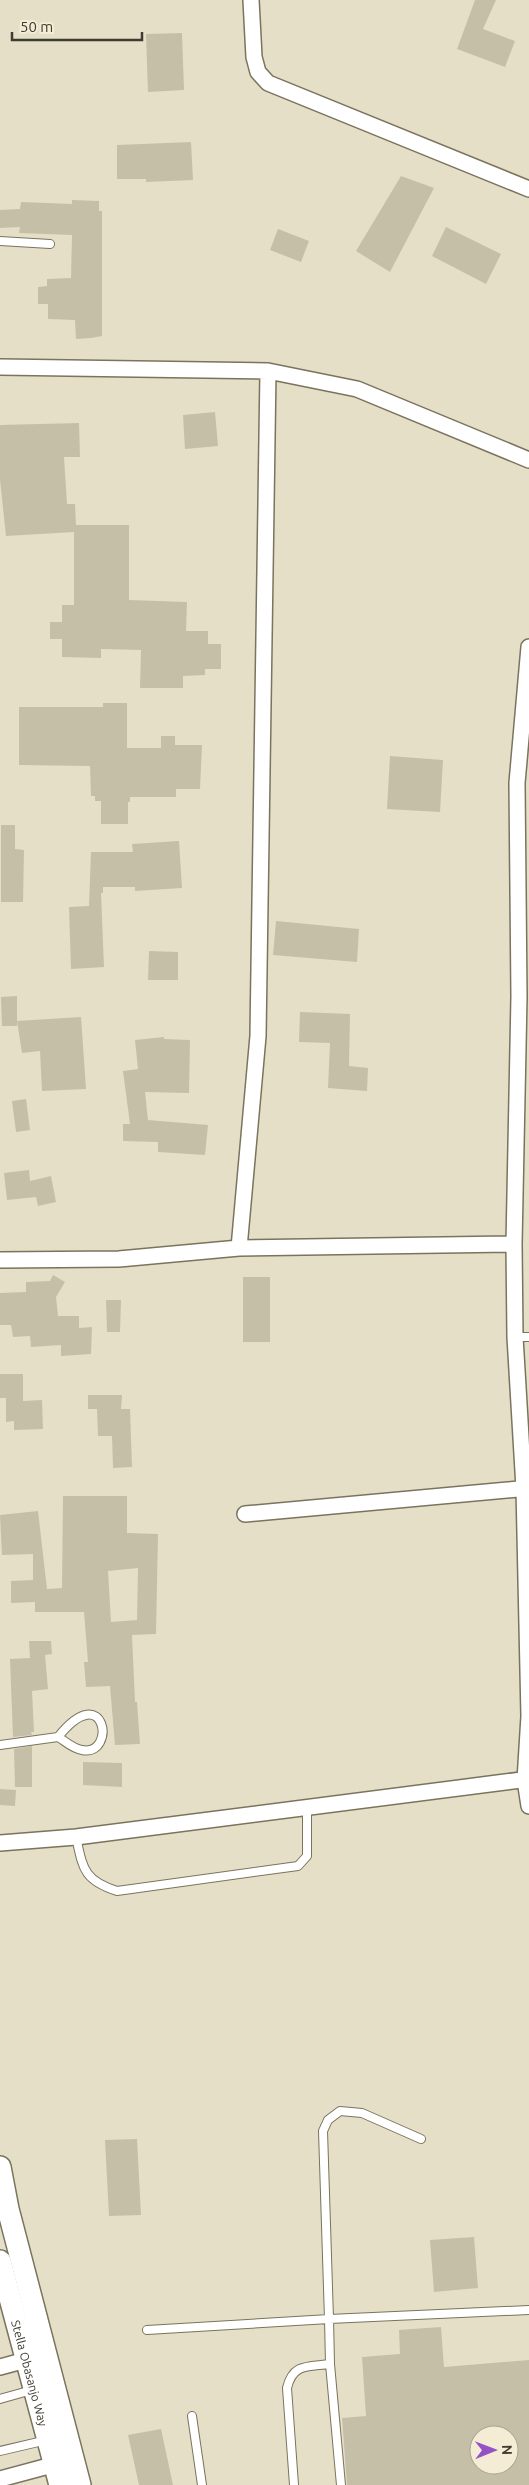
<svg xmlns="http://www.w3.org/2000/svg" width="529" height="2485" viewBox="0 0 529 2485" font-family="Ubuntu,sans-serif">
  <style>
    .building { fill: #c6bfa8; fill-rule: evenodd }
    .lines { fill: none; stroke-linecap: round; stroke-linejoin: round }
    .lane-casing { stroke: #7a735d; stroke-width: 10 }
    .street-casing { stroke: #7a735d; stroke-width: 18 }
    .secondary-casing { stroke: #7a735d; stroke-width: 24 }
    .lane { stroke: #fff; stroke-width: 8 }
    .street { stroke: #fff; stroke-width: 15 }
    .secondary { stroke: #fff; stroke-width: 21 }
    .labels { text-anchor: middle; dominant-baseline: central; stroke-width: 4; stroke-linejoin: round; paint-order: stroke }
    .street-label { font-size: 12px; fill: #3e3b31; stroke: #f4ecd4 }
  </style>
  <rect width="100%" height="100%" fill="#e6dfc7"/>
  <path class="building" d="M 475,0 L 496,0 L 483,29 L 515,41 L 505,67 L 457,49 Z
    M 182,33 L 184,90 L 148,92 L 146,34 Z
    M 191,142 L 193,180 L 146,182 L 146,179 L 117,179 L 117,145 Z
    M 401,176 L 434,188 L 390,272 L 356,251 Z
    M 72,200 L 99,201 L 99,211 L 102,211 L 102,336 L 91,338 L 76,339 L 75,320 L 48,319 L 48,304 L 38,304 L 38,287 L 47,286 L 47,279 L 71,278 L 72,235 L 19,233 L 20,227 L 0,228 L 0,210 L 20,209 L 21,202 L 72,204 Z
    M 446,227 L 501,254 L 486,284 L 432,256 Z
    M 278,229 L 309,241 L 301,262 L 270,250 Z
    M 215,412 L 218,446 L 185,449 L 183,415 Z
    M 79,423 L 80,457 L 64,457 L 67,504 L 75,504 L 76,525 L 129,525 L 129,600 L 187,602 L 186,631 L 208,631 L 208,644 L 221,644 L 221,669 L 205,669 L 205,675 L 183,676 L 183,688 L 140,688 L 141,650 L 101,649 L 101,658 L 62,657 L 62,639 L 50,639 L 50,622 L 62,622 L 62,605 L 74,605 L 74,532 L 6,536 L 0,480 L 0,425 Z
    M 103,703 L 127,703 L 127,748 L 161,748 L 161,736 L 175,736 L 175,745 L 202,745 L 200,789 L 176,789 L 176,797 L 130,797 L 130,802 L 128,802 L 128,824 L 101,824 L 101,801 L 95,801 L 95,796 L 91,796 L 90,766 L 19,765 L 19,707 L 103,707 Z
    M 390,756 L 443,760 L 440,812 L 387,809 Z
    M 1,825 L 15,825 L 15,849 L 24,850 L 23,902 L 1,902 Z
    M 179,841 L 182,888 L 135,891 L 135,887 L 103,887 L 103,893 L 101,893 L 104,967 L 71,969 L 69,907 L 89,906 L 91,852 L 133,852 L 132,844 Z
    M 276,921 L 359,929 L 357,962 L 273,955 Z
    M 149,951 L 178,952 L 178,980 L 148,980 Z
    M 17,996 L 17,1026 L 2,1026 L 1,997 Z
    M 300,1012 L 350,1014 L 349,1066 L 368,1068 L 367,1091 L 328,1088 L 330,1043 L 299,1042 Z
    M 81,1017 L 86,1089 L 42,1091 L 40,1051 L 22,1053 L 17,1021 Z
    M 164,1037 L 164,1039 L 190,1040 L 189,1093 L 145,1092 L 148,1120 L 208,1125 L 205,1155 L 158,1152 L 158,1142 L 123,1141 L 123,1124 L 130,1124 L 123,1071 L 138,1069 L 135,1040 Z
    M 26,1099 L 30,1130 L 16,1132 L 12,1101 Z
    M 29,1170 L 30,1181 L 51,1176 L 56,1202 L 38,1206 L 36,1197 L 7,1200 L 4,1173 Z
    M 53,1275 L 65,1282 L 56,1297 L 58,1316 L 79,1316 L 79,1328 L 92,1327 L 91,1354 L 61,1356 L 61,1345 L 31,1347 L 30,1336 L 13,1337 L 11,1325 L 0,1325 L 0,1293 L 26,1292 L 26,1282 L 50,1281 Z
    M 243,1277 L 270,1277 L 270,1342 L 243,1342 Z
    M 106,1300 L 121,1300 L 120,1332 L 107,1332 Z
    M 0,1374 L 23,1374 L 23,1401 L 42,1400 L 43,1429 L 14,1430 L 14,1421 L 6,1422 L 6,1398 L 0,1398 Z
    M 88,1395 L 122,1395 L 121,1409 L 130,1409 L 132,1467 L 113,1468 L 112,1436 L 98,1436 L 97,1409 L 88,1409 Z
    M 63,1496 L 127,1496 L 127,1533 L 158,1534 L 156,1634 L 132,1635 L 135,1702 L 137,1702 L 140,1744 L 115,1745 L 110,1686 L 86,1687 L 84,1662 L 88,1662 L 84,1612 L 35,1612 L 35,1602 L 11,1603 L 11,1581 L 33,1580 L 33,1554 L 2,1555 L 0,1515 L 38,1511 L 47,1589 L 62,1588 ZM 138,1568 L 137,1620 L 111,1622 L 108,1571 Z
    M 29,1641 L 51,1641 L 52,1654 L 45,1655 L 48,1689 L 32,1691 L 34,1732 L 31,1732 L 32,1735 L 13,1737 L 10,1659 L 30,1658 Z
    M 32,1746 L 32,1787 L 15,1787 L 14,1749 Z
    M 83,1762 L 122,1763 L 122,1787 L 83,1785 Z
    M 0,1789 L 16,1790 L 15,1806 L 0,1805 Z
    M 137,2139 L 141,2215 L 109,2216 L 105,2140 Z
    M 474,2237 L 478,2288 L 434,2292 L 430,2240 Z
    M 441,2327 L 444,2367 L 529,2360 L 529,2485 L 347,2485 L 342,2418 L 366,2416 L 362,2357 L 400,2354 L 399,2330 ZM 479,2435 L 509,2435 L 509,2465 L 479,2465 Z
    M 161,2429 L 173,2485 L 139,2485 L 128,2435 Z"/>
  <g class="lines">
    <defs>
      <path id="lane" d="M 0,241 L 50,244
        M 515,1337 L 529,1337
        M 0,1745 L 58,1737 C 65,1741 73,1749 82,1750 C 117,1757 106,1677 58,1737
        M 76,1837 C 83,1868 83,1880 117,1891 L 298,1866 L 307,1856 L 307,1807
        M 147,2330 L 329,2319 L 323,2131 L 328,2120 L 340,2111 L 362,2113 L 421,2139
        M 0,2399 L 32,2390
        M 192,2416 L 202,2485
        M 0,2451 L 47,2440
        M 294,2485 L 287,2388 C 293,2363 308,2367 330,2364
        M 341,2485 L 330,2364 L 329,2319 L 529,2310"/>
      <path id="street" d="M 251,0 L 254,57 L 258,72 L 268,83 L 529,189
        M 0,367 L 268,371 L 357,389 L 529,460
        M 529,647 L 517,783 L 519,997 L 514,1244 L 515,1337 L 524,1488 L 529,1716 L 525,1780 L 529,1806
        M 239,1248 L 258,1036 L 268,371
        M 0,1260 L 119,1259 L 239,1248 L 514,1244
        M 245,1514 L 529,1488
        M 0,1843 L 76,1837 L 529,1779
        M 0,2367 L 26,2360
        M 0,2479 L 56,2464"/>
      <g id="secondary">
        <path d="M 0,2167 L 8,2209 L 80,2485"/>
        <path id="s1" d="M 0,2261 L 60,2485"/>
      </g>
    </defs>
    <use href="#lane" class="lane-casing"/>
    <use href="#street" class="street-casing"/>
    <use href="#secondary" class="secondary-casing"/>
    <use href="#lane" class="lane"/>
    <use href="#street" class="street"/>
    <use href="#secondary" class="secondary"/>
  </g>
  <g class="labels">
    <g class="street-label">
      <text stroke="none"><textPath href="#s1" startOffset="116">Stella Obasanjo Way</textPath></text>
    </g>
  </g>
  <g transform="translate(494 2450) rotate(89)"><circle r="24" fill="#f4ecd4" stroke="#aba593"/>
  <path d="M0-4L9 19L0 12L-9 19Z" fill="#9352c7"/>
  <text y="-8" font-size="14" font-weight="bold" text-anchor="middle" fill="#3e3b31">N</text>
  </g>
  <path d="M12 32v8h130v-8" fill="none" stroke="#3e3b31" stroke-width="2.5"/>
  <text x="20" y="32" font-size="15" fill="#3e3b31" stroke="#f4ecd4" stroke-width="4" paint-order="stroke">50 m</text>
</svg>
